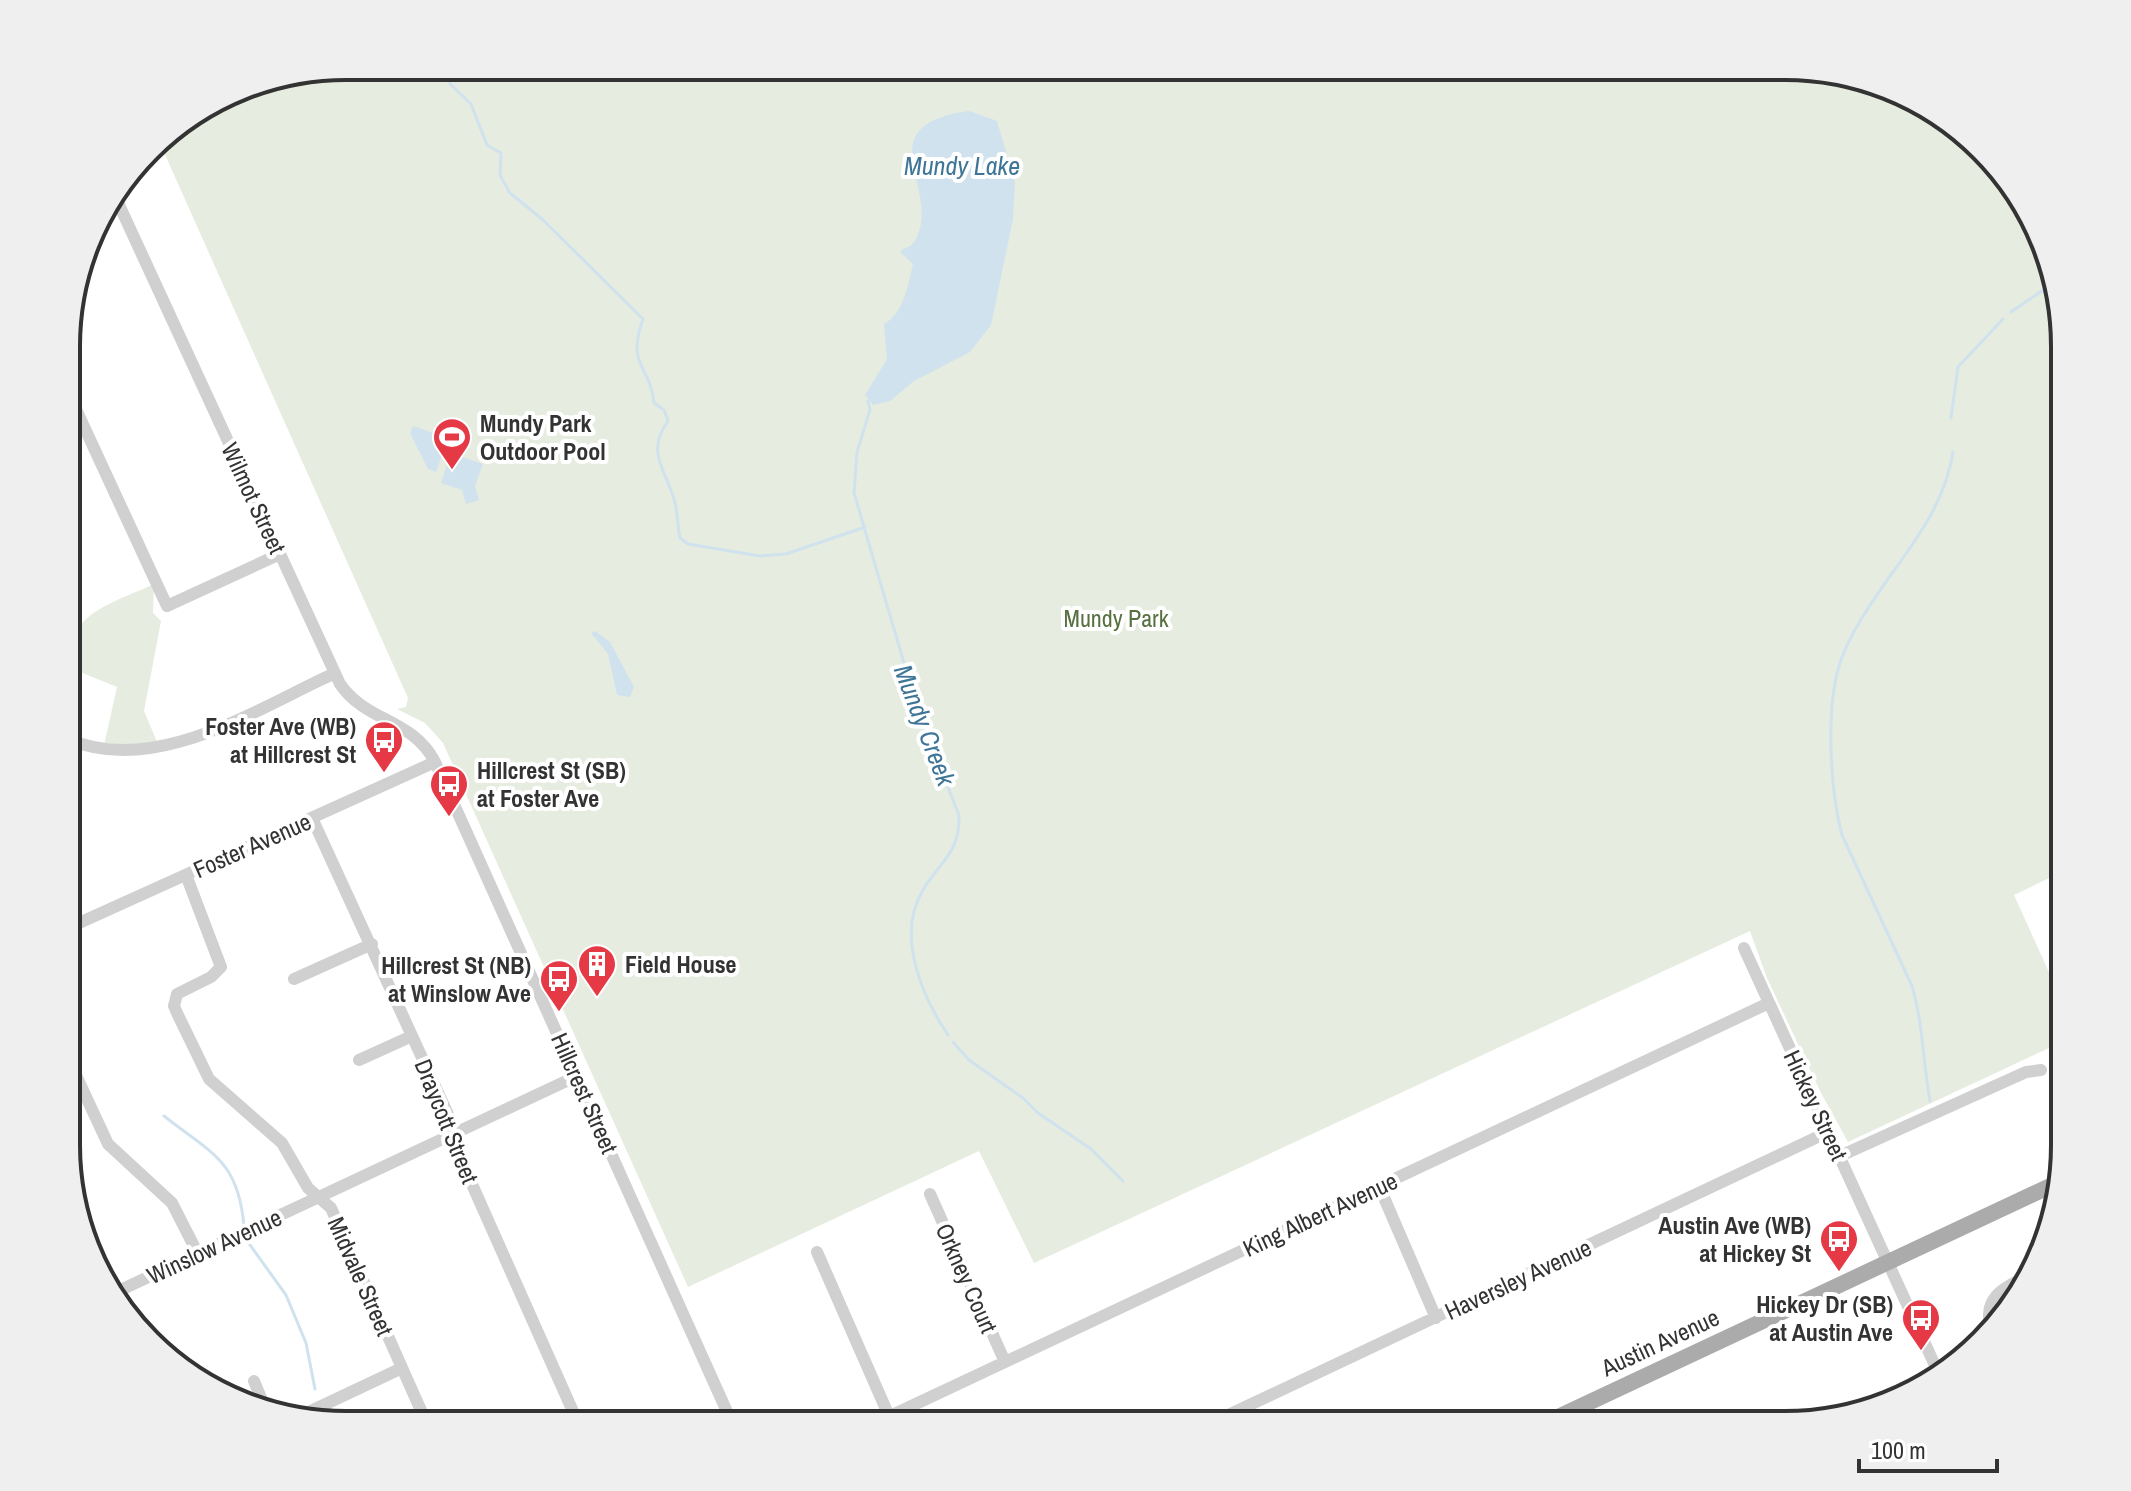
<svg xmlns="http://www.w3.org/2000/svg" width="2131" height="1491" viewBox="0 0 2131 1491" font-family="'Archivo Narrow',sans-serif">
  <style>
    .green { fill: #e6ecdf }
    .water { fill: #cfe2ee }
    .lines { fill: none; stroke-linecap: round; stroke-linejoin: round }
    .stream { stroke: #cfe2ee; stroke-width: 3 }
    .minor { stroke: #d0d0d0; stroke-width: 12 }
    .major { stroke: #ababab; stroke-width: 16 }
    .labels { text-anchor: middle; dominant-baseline: central; stroke-width: 8; stroke-linejoin: round; paint-order: stroke }
    .poi-label { font-size: 24px; font-weight: bold; fill: #333; stroke: #fff; text-anchor: end }
    .street-label { font-size: 24px; fill: #333; stroke: #fff }
    .park-label { font-size: 24px; fill: #56703f; stroke: #fff }
    .water-label { font-size: 26px; font-style: italic; fill: #3f7597; stroke: #fff }
    .rim { fill: none; stroke: #333; stroke-width: 4 }
  </style>
  <rect width="100%" height="100%" fill="#fff"/>
  <path class="green" d="M 346,66 L 1803,67 L 1875,81 L 1955,124 L 2036,222 L 2064,328 L 2064,871 L 2014,895 L 2057,990 L 2064,994 L 2064,1041 L 1848,1142 L 1821,1093 L 1767,978 L 1750,931 L 1034,1263 L 979,1151 L 688,1287 L 443,743 L 425,723 L 397,709 L 406,707 L 408,698 L 158,139 L 239,87 Z
    M 154,584 L 153,613 L 161,621 L 144,711 L 160,749 L 103,750 L 117,687 L 80,672 L 68,662 C 68,612 116,602 154,584 Z"/>
  <path class="water" d="M 969,111 L 997,121 L 1015,182 L 1013,219 L 991,325 L 970,352 L 914,381 L 890,401 L 873,405 L 865,395 L 887,359 L 884,324 C 904,313 908,285 913,264 L 900,252 C 904,247 910,248 914,242 C 946,192 861,126 969,111 Z
    M 413,426 L 448,438 L 436,472 L 428,469 L 410,433 Z
    M 451,453 L 483,464 L 475,486 L 479,500 L 466,504 L 462,490 L 441,483 Z
    M 595,631 L 610,642 L 634,687 L 630,697 L 617,695 L 608,654 L 591,633 Z"/>
  <g class="lines">
    <path class="stream" d="M 450,66 L 450,84 L 471,104 L 487,145 L 501,153 L 500,175 L 510,193 L 542,219 L 643,319 C 626,367 650,364 654,403 L 664,410 L 668,421 C 646,452 664,467 674,499 C 678,511 677,525 680,538 L 688,544 L 760,556 L 786,554 L 865,527
      M 2011,312 L 2052,284
      M 868,401 L 870,410 L 857,452 L 854,493 L 904,663 L 907,685 L 959,815 C 960,853 941,860 923,890 C 896,934 921,995 948,1035
      M 1951,418 L 1958,367 L 2003,319
      M 953,1042 L 969,1060 L 1023,1098 L 1038,1113 L 1091,1149 L 1123,1181
      M 1930,1101 C 1923,1063 1923,1023 1912,986 L 1842,835 C 1830,790 1825,705 1841,660 C 1852,630 1872,602 1890,576 C 1918,538 1946,499 1953,452
      M 164,1116 C 212,1154 238,1160 244,1226
      M 245,1238 L 286,1295 L 306,1343 L 315,1389"/>
    <path class="minor" d="M 115,196 L 340,684 C 367,723 412,718 435,762 L 733,1425
      M 68,392 L 167,606 L 280,554
      M 68,739 C 155,777 256,709 335,673
      M 312,818 L 452,1123 L 455,1146 L 579,1425
      M 186,875 L 221,967 L 211,977 L 177,994 L 174,1006 L 177,1013 L 209,1079 L 282,1143 L 308,1188 L 331,1208 L 427,1424
      M 68,928 L 435,762
      M 1744,948 L 1938,1372
      M 294,979 L 372,944
      M 68,1058 L 108,1144 L 172,1203 L 198,1254
      M 359,1060 L 412,1036
      M 1840,1156 L 2026,1072 L 2041,1070
      M 1379,1186 L 1436,1318
      M 930,1194 L 1005,1362
      M 817,1252 L 889,1416
      M 112,1294 L 577,1076
      M 1991,1328 C 1982,1298 2004,1287 2028,1276
      M 254,1381 L 267,1412
      M 1883,1402 L 1927,1381
      M 296,1418 L 402,1368
      M 871,1425 L 1769,1003
      M 1207,1425 L 1828,1132"/>
    <path class="major" d="M 1541,1425 L 2061,1181"/>
  </g>
  <defs>
    <symbol id="stadium-pin" viewBox="-11 -11 22 30"><path d="M0 17L-7.5 6A9.5 9.5 0 1 1 7.5 6Z" fill="#e63946" stroke="#fff"/><path d="M0-5a6.5 5 0 1 0 0 10a6.5 5 0 1 0 0-10ZM-3.5-1.8h7v3.6h-7Z" fill="#fff"/></symbol>
    <symbol id="bus-pin" viewBox="-11 -11 22 30"><path d="M0 17L-7.5 6A9.5 9.5 0 1 1 7.5 6Z" fill="#e63946" stroke="#fff"/><path d="M-5-6H5V4H4V6H2V4H-2V6H-4V4H-5ZM-3.5-4V0h7V-4ZM-3.5 1.2v1.5H-2V1.2ZM2 1.2v1.5H3.5V1.2Z" fill="#fff"/></symbol>
    <symbol id="building-pin" viewBox="-11 -11 22 30"><path d="M0 17L-7.5 6A9.5 9.5 0 1 1 7.5 6Z" fill="#e63946" stroke="#fff"/><path d="M-4-6H4V6H1V3H-1V6H-4ZM-2.5-4.3h1.7v1.8h-1.7ZM.8-4.3h1.7v1.8H.8ZM-2.5-1h1.7V.8h-1.7ZM.8-1h1.7V.8H.8Z" fill="#fff"/></symbol>
  </defs>
  <g fill-rule="evenodd">
    <use href="#stadium-pin" x="430" y="415" width="44" height="60"/>
    <use href="#bus-pin" x="362" y="718" width="44" height="60"/>
    <use href="#bus-pin" x="427" y="762" width="44" height="60"/>
    <use href="#building-pin" x="575" y="942" width="44" height="60"/>
    <use href="#bus-pin" x="537" y="957" width="44" height="60"/>
    <use href="#bus-pin" x="1817" y="1217" width="44" height="60"/>
    <use href="#bus-pin" x="1899" y="1296" width="44" height="60"/>
  </g>
  <g class="labels">
    <g class="poi-label">
      <text x="480" y="423" text-anchor="start">Mundy Park<tspan x="480" dy="28">Outdoor Pool</tspan></text>
      <text x="356" y="726">Foster Ave (WB)<tspan x="356" dy="28">at Hillcrest St</tspan></text>
      <text x="477" y="770" text-anchor="start">Hillcrest St (SB)<tspan x="477" dy="28">at Foster Ave</tspan></text>
      <text x="625" y="964" text-anchor="start">Field House</text>
      <text x="531" y="965">Hillcrest St (NB)<tspan x="531" dy="28">at Winslow Ave</tspan></text>
      <text x="1811" y="1225">Austin Ave (WB)<tspan x="1811" dy="28">at Hickey St</tspan></text>
      <text x="1893" y="1304">Hickey Dr (SB)<tspan x="1893" dy="28">at Austin Ave</tspan></text>
    </g>
    <g class="street-label">
      <text transform="translate(254 498) rotate(65)">Wilmot Street</text>
      <text transform="translate(252 845) rotate(-24)">Foster Avenue</text>
      <text transform="translate(585 1093) rotate(66)">Hillcrest Street</text>
      <text transform="translate(1816 1105) rotate(65)">Hickey Street</text>
      <text transform="translate(447 1121) rotate(68)">Draycott Street</text>
      <text transform="translate(1320 1214) rotate(-25)">King Albert Avenue</text>
      <text transform="translate(214 1246) rotate(-25)">Winslow Avenue</text>
      <text transform="translate(361 1276) rotate(66)">Midvale Street</text>
      <text transform="translate(967 1278) rotate(66)">Orkney Court</text>
      <text transform="translate(1518 1279) rotate(-25)">Haversley Avenue</text>
      <text transform="translate(1660 1342) rotate(-25)">Austin Avenue</text>
    </g>
    <g class="park-label">
      <text x="1116" y="618">Mundy Park</text>
    </g>
    <g class="water-label">
      <text x="962" y="165">Mundy Lake</text>
      <text transform="translate(925 725) rotate(69)">Mundy Creek</text>
    </g>
  </g>
  <path d="M0 0H2131V1491H0ZM346 80H1785A266 266 0 0 1 2051 346V1145A266 266 0 0 1 1785 1411H346A266 266 0 0 1 80 1145V346A266 266 0 0 1 346 80Z" fill="#efefef" fill-rule="evenodd"/>
  <path class="rim" d="M346 80H1785A266 266 0 0 1 2051 346V1145A266 266 0 0 1 1785 1411H346A266 266 0 0 1 80 1145V346A266 266 0 0 1 346 80Z"/>
  <path d="M1859 1459v12h138v-12" fill="none" stroke="#333333" stroke-width="4"/>
  <text x="1871" y="1459" font-size="24" fill="#333333" stroke="#ffffff" stroke-width="6" paint-order="stroke">100 m</text>
</svg>
